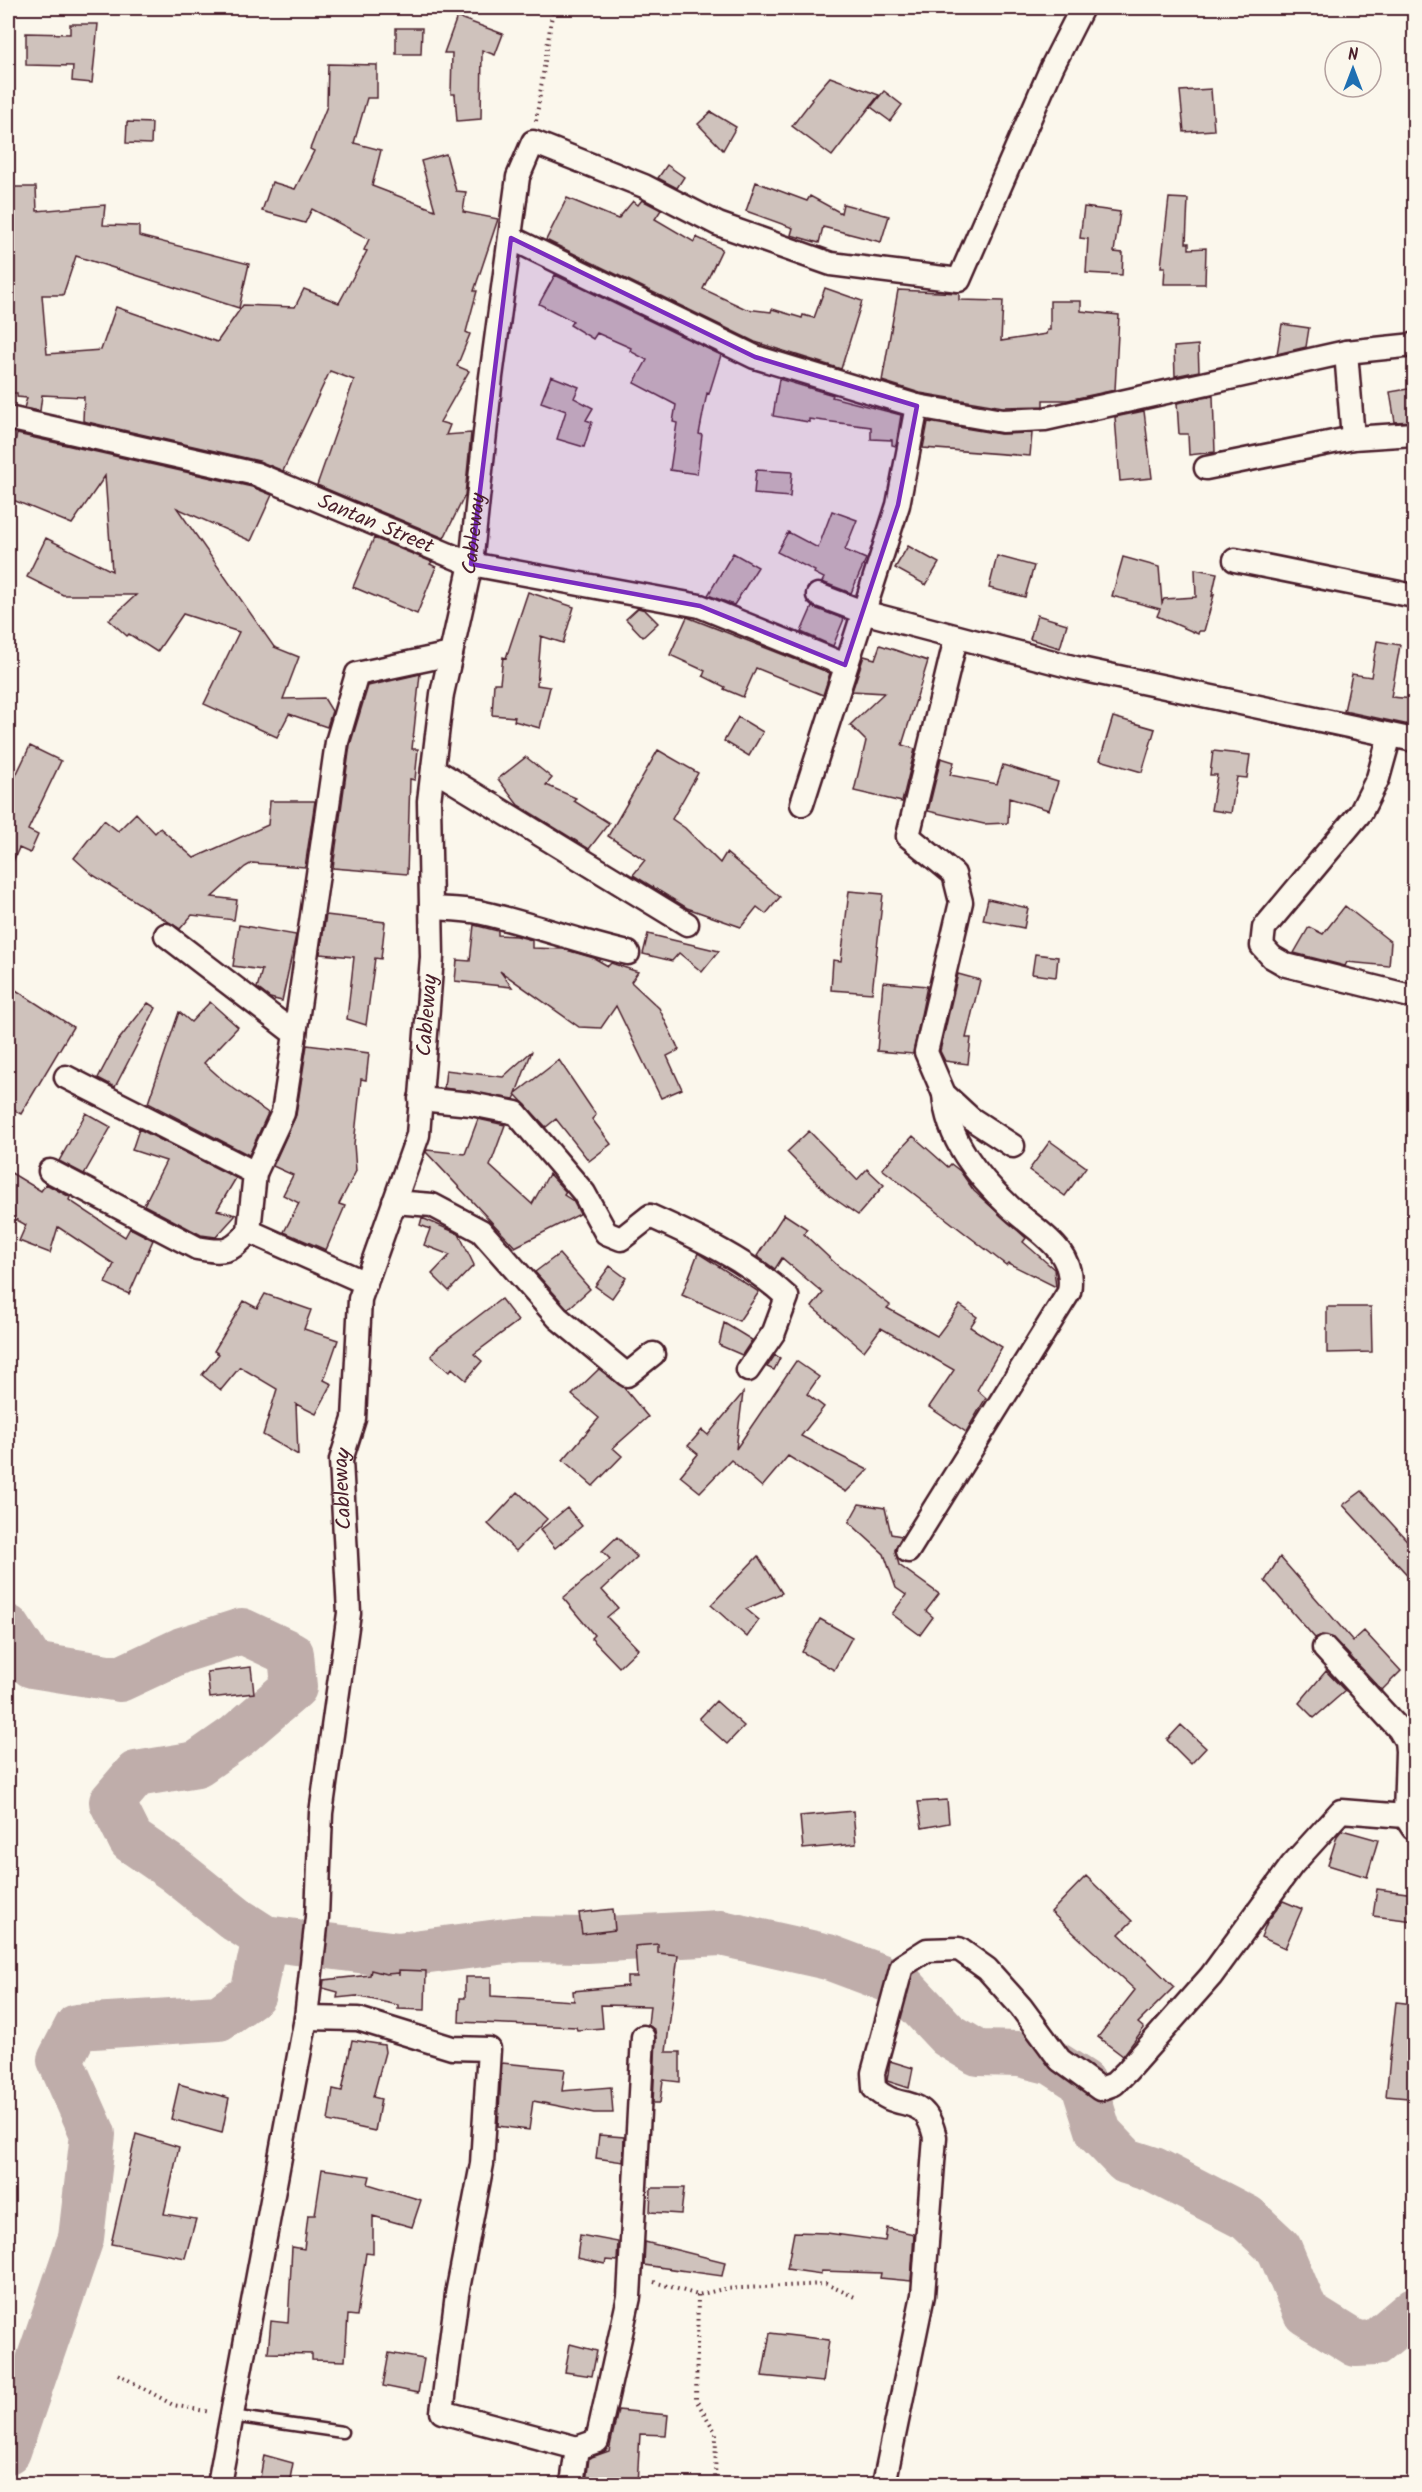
<svg xmlns="http://www.w3.org/2000/svg" width="1422" height="2492" viewBox="0 0 1422 2492" font-family="Kalam,sans-serif">
  <style>
    .lines { fill: none; stroke-linecap: round; stroke-linejoin: round }
    .river { stroke: #bfadaa; stroke-width: 46 }
    .building { fill: #cfc2bc; stroke: #4a1f2b; stroke-width: 1.5 }
    .lane-casing { stroke: #4a1f2b; stroke-width: 15 }
    .street-casing { stroke: #4a1f2b; stroke-width: 27 }
    .path { stroke: #4a1f2b; stroke-width: 4; stroke-dasharray: 1.5 4.5; stroke-linecap: butt }
    .lane { stroke: #fbf7ec; stroke-width: 10 }
    .street { stroke: #fbf7ec; stroke-width: 22 }
    .marked { fill: #7b2cbf; fill-opacity: 0.2; stroke: #7b2cbf; stroke-width: 4.5; stroke-linejoin: round }
    .labels { text-anchor: middle; dominant-baseline: central; stroke-width: 5; stroke-linejoin: round; paint-order: stroke }
    .street-label { font-size: 21px; fill: #4a1f2b; stroke: #fbf7ec }
  </style>
  <rect width="100%" height="100%" fill="#fbf7ec"/>
  <filter id="ink" filterUnits="userSpaceOnUse"><feTurbulence type="fractalNoise" baseFrequency=".0167" numOctaves="2"/><feDisplacementMap in="SourceGraphic" scale="12" xChannelSelector="R" yChannelSelector="G"/><feConvolveMatrix kernelMatrix="1 2 1 2 8 2 1 2 1" color-interpolation-filters="sRGB"/></filter>
  <g filter="url(#ink)">
    <g class="lines">
      <path class="river" d="M 8,1628 L 32,1665 L 120,1679 L 182,1650 L 242,1631 L 291,1654 L 294,1687 L 237,1736 L 197,1764 L 136,1774 L 112,1802 L 131,1840 L 176,1871 L 237,1920 L 265,1938 L 398,1955 L 522,1939 L 586,1940 L 721,1933 L 828,1957 L 900,1984 L 948,2035 L 978,2053 L 1020,2054 L 1052,2062 L 1083,2082 L 1099,2133 L 1126,2161 L 1154,2170 L 1247,2218 L 1279,2248 L 1306,2313 L 1356,2344 L 1375,2343 L 1414,2310
        M 8,2451 L 81,2238 L 93,2134 L 60,2060 L 77,2027 L 219,2018 L 253,1994 L 265,1938"/>
    </g>
    <path class="building" d="M 457,17 L 503,34 L 495,55 L 482,50 L 481,119 L 457,121 L 455,94 L 451,94 L 452,53 L 444,53 Z
      M 70,24 L 98,24 L 92,83 L 72,81 L 73,66 L 26,65 L 26,33 L 70,34 Z
      M 396,28 L 422,28 L 421,54 L 396,54 Z
      M 328,64 L 377,65 L 377,98 L 367,98 L 354,143 L 381,150 L 372,186 L 435,210 L 421,161 L 446,154 L 456,191 L 466,192 L 463,212 L 498,219 L 474,291 L 477,291 L 466,332 L 470,334 L 457,366 L 469,371 L 440,422 L 450,425 L 446,435 L 471,433 L 465,495 L 444,538 L 317,485 L 354,380 L 330,371 L 283,471 L 259,461 L 83,421 L 84,397 L 42,395 L 40,411 L 24,408 L 27,398 L 17,397 L 17,393 L 8,393 L 8,187 L 36,187 L 37,211 L 105,205 L 103,225 L 139,226 L 139,236 L 249,264 L 239,308 L 76,256 L 63,295 L 42,295 L 47,354 L 101,350 L 116,307 L 217,342 L 243,305 L 295,307 L 304,289 L 339,303 L 367,251 L 364,250 L 369,239 L 312,209 L 305,223 L 262,211 L 272,182 L 295,189 L 314,151 L 310,149 L 327,106 Z
      M 830,77 L 879,95 L 832,156 L 792,126 L 812,100 L 811,99 Z
      M 1211,89 L 1214,130 L 1184,132 L 1180,91 Z
      M 884,91 L 902,105 L 890,121 L 871,107 Z
      M 711,112 L 736,127 L 723,150 L 698,124 Z
      M 127,122 L 152,123 L 151,144 L 126,143 Z
      M 667,165 L 684,177 L 677,188 L 658,178 Z
      M 756,182 L 807,201 L 810,196 L 841,213 L 843,204 L 889,216 L 881,242 L 823,227 L 819,243 L 791,235 L 793,228 L 746,211 Z
      M 567,198 L 618,219 L 633,201 L 638,205 L 642,200 L 661,210 L 655,219 L 694,242 L 696,237 L 722,249 L 703,289 L 746,309 L 771,312 L 772,309 L 802,318 L 803,315 L 814,318 L 825,288 L 862,301 L 841,369 L 755,342 L 546,240 Z
      M 1169,198 L 1188,199 L 1186,243 L 1189,243 L 1189,249 L 1206,248 L 1205,284 L 1164,284 L 1165,267 L 1161,267 Z
      M 1084,207 L 1120,212 L 1114,252 L 1123,253 L 1122,275 L 1086,273 L 1088,239 L 1080,238 Z
      M 555,275 L 721,355 L 709,394 L 707,393 L 699,434 L 702,435 L 697,474 L 670,470 L 677,423 L 673,422 L 676,405 L 634,383 L 647,360 L 630,351 L 631,348 L 597,333 L 593,339 L 570,325 L 573,321 L 539,304 Z
      M 898,290 L 959,293 L 959,300 L 1003,301 L 1001,341 L 1046,334 L 1047,330 L 1050,330 L 1050,301 L 1081,301 L 1081,311 L 1119,315 L 1115,390 L 1068,400 L 1043,400 L 1043,406 L 1003,407 L 920,393 L 882,381 Z
      M 1282,324 L 1309,328 L 1306,347 L 1277,354 Z
      M 1198,345 L 1199,371 L 1175,376 L 1174,347 Z
      M 551,376 L 579,387 L 574,398 L 593,408 L 586,420 L 592,422 L 584,447 L 557,439 L 566,411 L 541,402 Z
      M 779,379 L 833,395 L 832,397 L 901,415 L 896,446 L 892,445 L 892,440 L 871,439 L 871,427 L 809,419 L 809,422 L 773,416 Z
      M 1414,388 L 1414,421 L 1395,422 L 1390,392 Z
      M 1213,396 L 1215,452 L 1189,455 L 1188,434 L 1179,434 L 1177,403 Z
      M 1144,411 L 1152,478 L 1120,481 L 1115,417 Z
      M 928,422 L 1000,434 L 1032,433 L 1030,456 L 923,448 Z
      M 17,434 L 252,487 L 272,495 L 251,541 L 177,508 L 274,647 L 299,657 L 283,699 L 324,698 L 332,711 L 327,727 L 289,714 L 277,737 L 204,704 L 239,632 L 183,614 L 157,652 L 129,634 L 127,636 L 109,620 L 136,595 L 63,595 L 27,577 L 46,538 L 112,571 L 105,476 L 72,524 L 8,498 L 8,469 Z
      M 756,470 L 792,472 L 790,497 L 754,494 Z
      M 832,511 L 857,520 L 845,550 L 866,559 L 851,593 L 822,582 L 824,578 L 814,573 L 815,571 L 777,552 L 788,532 L 818,548 Z
      M 374,538 L 432,562 L 430,564 L 436,567 L 417,614 L 353,587 Z
      M 908,546 L 939,563 L 926,585 L 895,568 Z
      M 733,553 L 758,567 L 734,605 L 708,595 Z
      M 997,556 L 1034,566 L 1025,597 L 989,588 Z
      M 1123,557 L 1159,567 L 1162,603 L 1164,599 L 1196,597 L 1195,569 L 1217,573 L 1212,596 L 1214,595 L 1204,631 L 1199,631 L 1198,634 L 1157,616 L 1160,609 L 1112,596 Z
      M 528,592 L 574,607 L 563,643 L 541,636 L 537,685 L 550,687 L 540,728 L 514,721 L 515,717 L 492,715 L 494,683 L 500,683 L 503,657 L 506,658 Z
      M 812,607 L 844,619 L 833,646 L 801,632 Z
      M 638,608 L 645,610 L 658,623 L 643,637 L 626,619 Z
      M 1037,615 L 1067,624 L 1060,648 L 1030,639 Z
      M 687,617 L 830,673 L 823,695 L 756,668 L 743,697 L 724,689 L 725,687 L 703,676 L 705,671 L 670,655 Z
      M 1377,641 L 1400,645 L 1391,697 L 1414,699 L 1414,726 L 1344,711 L 1352,674 L 1371,677 Z
      M 880,645 L 928,661 L 902,745 L 915,749 L 902,802 L 854,791 L 866,741 L 850,725 L 884,693 L 852,691 L 864,656 L 875,659 Z
      M 420,674 L 412,749 L 418,749 L 415,780 L 410,779 L 407,874 L 333,868 L 350,745 L 368,686 Z
      M 738,717 L 763,732 L 749,756 L 724,741 Z
      M 1113,717 L 1155,729 L 1142,772 L 1100,760 Z
      M 30,746 L 61,761 L 28,830 L 38,835 L 30,853 L 19,848 L 8,872 L 8,792 Z
      M 658,750 L 698,773 L 672,819 L 685,828 L 720,863 L 726,853 L 780,897 L 766,914 L 757,907 L 741,927 L 687,908 L 633,875 L 645,860 L 608,836 Z
      M 1213,751 L 1250,755 L 1247,778 L 1237,777 L 1231,813 L 1211,810 L 1217,775 L 1210,775 Z
      M 526,757 L 552,778 L 546,785 L 576,798 L 574,801 L 609,823 L 589,849 L 518,805 L 498,779 Z
      M 941,758 L 954,762 L 950,775 L 997,784 L 1003,765 L 1058,782 L 1049,810 L 1009,798 L 1008,823 L 984,824 L 928,811 Z
      M 270,801 L 315,801 L 305,867 L 252,863 L 245,867 L 212,897 L 237,900 L 234,920 L 192,915 L 180,929 L 93,875 L 74,858 L 104,820 L 118,831 L 136,813 L 155,833 L 160,828 L 194,858 L 268,825 Z
      M 849,891 L 883,894 L 872,993 L 831,990 L 833,960 L 841,961 Z
      M 988,899 L 1028,908 L 1024,928 L 983,920 Z
      M 1345,906 L 1391,942 L 1389,966 L 1347,962 L 1345,966 L 1294,953 L 1309,927 L 1323,934 Z
      M 326,915 L 385,922 L 381,959 L 375,958 L 366,1025 L 347,1019 L 354,957 L 320,954 Z
      M 239,925 L 296,935 L 282,1001 L 270,998 L 257,988 L 262,970 L 233,966 Z
      M 474,925 L 498,931 L 498,935 L 517,936 L 532,940 L 532,948 L 563,949 L 594,958 L 608,966 L 611,963 L 638,972 L 631,982 L 659,1008 L 679,1050 L 667,1056 L 682,1089 L 661,1098 L 616,1006 L 601,1028 L 579,1027 L 500,971 L 512,987 L 455,981 L 457,960 L 470,961 Z
      M 648,934 L 660,937 L 719,951 L 702,972 L 679,953 L 672,961 L 643,954 Z
      M 1035,954 L 1058,957 L 1056,977 L 1032,974 Z
      M 958,974 L 980,980 L 966,1038 L 971,1038 L 968,1064 L 945,1061 L 940,1051 Z
      M 883,982 L 927,986 L 913,1054 L 877,1051 Z
      M 8,985 L 73,1027 L 21,1114 L 8,1107 Z
      M 210,1002 L 238,1027 L 204,1063 L 226,1083 L 268,1113 L 249,1155 L 148,1103 L 179,1012 L 191,1022 Z
      M 148,1003 L 156,1008 L 115,1087 L 98,1078 L 117,1042 Z
      M 307,1045 L 369,1053 L 366,1080 L 361,1079 L 354,1144 L 356,1171 L 339,1204 L 345,1206 L 326,1250 L 284,1232 L 299,1203 L 283,1195 L 293,1175 L 273,1166 L 296,1115 Z
      M 532,1051 L 516,1093 L 559,1060 L 596,1115 L 592,1119 L 611,1144 L 589,1161 L 556,1119 L 546,1127 L 516,1095 L 514,1099 L 444,1088 L 446,1070 L 503,1077 Z
      M 86,1113 L 111,1127 L 84,1174 L 59,1161 Z
      M 478,1119 L 505,1125 L 490,1166 L 532,1204 L 549,1174 L 566,1192 L 564,1195 L 573,1201 L 580,1214 L 515,1247 L 426,1152 L 427,1150 L 465,1154 Z
      M 139,1129 L 236,1178 L 217,1210 L 236,1215 L 216,1237 L 201,1235 L 144,1205 L 166,1161 L 132,1150 Z
      M 809,1131 L 857,1180 L 867,1169 L 884,1185 L 858,1215 L 829,1195 L 787,1152 Z
      M 913,1136 L 948,1167 L 951,1164 L 960,1171 L 974,1191 L 1026,1238 L 1023,1242 L 1054,1269 L 1056,1287 L 1008,1263 L 1006,1265 L 882,1169 Z
      M 1050,1141 L 1086,1167 L 1065,1196 L 1029,1170 Z
      M 8,1171 L 41,1191 L 46,1184 L 70,1197 L 69,1200 L 125,1237 L 130,1228 L 153,1240 L 129,1294 L 105,1283 L 114,1264 L 58,1227 L 50,1253 L 19,1241 L 26,1225 L 8,1215 Z
      M 784,1214 L 807,1229 L 804,1234 L 837,1265 L 890,1305 L 887,1308 L 937,1336 L 960,1305 L 977,1317 L 970,1327 L 1002,1347 L 977,1390 L 986,1398 L 966,1432 L 929,1407 L 954,1370 L 881,1328 L 864,1351 L 812,1307 L 823,1293 L 782,1258 L 775,1269 L 757,1256 Z
      M 422,1218 L 459,1234 L 474,1265 L 449,1291 L 432,1274 L 450,1255 L 424,1245 L 430,1229 L 420,1225 Z
      M 698,1253 L 759,1292 L 739,1321 L 682,1295 Z
      M 559,1254 L 590,1289 L 568,1309 L 535,1272 Z
      M 610,1266 L 626,1278 L 612,1298 L 595,1286 Z
      M 265,1294 L 311,1310 L 304,1329 L 338,1340 L 324,1380 L 332,1384 L 316,1414 L 296,1404 L 298,1455 L 263,1435 L 277,1389 L 240,1367 L 221,1390 L 202,1375 L 219,1354 L 214,1351 L 244,1301 L 257,1308 Z
      M 501,1299 L 518,1321 L 474,1354 L 482,1361 L 466,1380 L 452,1368 L 449,1372 L 431,1356 L 439,1346 Z
      M 1327,1307 L 1371,1307 L 1372,1352 L 1327,1353 Z
      M 724,1323 L 752,1340 L 742,1355 L 719,1345 Z
      M 775,1355 L 780,1358 L 774,1370 L 767,1367 Z
      M 796,1361 L 819,1377 L 807,1394 L 824,1407 L 801,1436 L 868,1470 L 846,1492 L 788,1456 L 762,1487 L 731,1460 L 700,1492 L 680,1476 L 698,1454 L 688,1446 L 702,1430 L 708,1435 L 743,1393 L 736,1449 Z
      M 599,1369 L 624,1388 L 648,1417 L 613,1448 L 622,1456 L 593,1486 L 563,1460 L 599,1418 L 572,1395 Z
      M 1362,1491 L 1414,1548 L 1414,1582 L 1343,1505 Z
      M 518,1492 L 547,1519 L 516,1551 L 488,1524 Z
      M 859,1504 L 885,1508 L 891,1534 L 902,1536 L 895,1550 L 899,1565 L 939,1594 L 926,1611 L 933,1617 L 920,1635 L 892,1614 L 906,1595 L 896,1588 L 884,1554 L 849,1522 Z
      M 567,1508 L 582,1526 L 555,1548 L 540,1530 Z
      M 617,1537 L 637,1557 L 602,1590 L 618,1608 L 607,1617 L 638,1649 L 619,1667 L 591,1638 L 594,1635 L 563,1598 L 610,1559 L 602,1551 Z
      M 758,1556 L 782,1593 L 746,1609 L 759,1620 L 747,1637 L 711,1605 Z
      M 1280,1557 L 1353,1641 L 1364,1631 L 1401,1671 L 1382,1690 L 1333,1638 L 1322,1635 L 1315,1638 L 1265,1581 Z
      M 820,1619 L 852,1637 L 834,1670 L 802,1652 Z
      M 251,1667 L 254,1693 L 210,1698 L 207,1672 Z
      M 1326,1671 L 1345,1691 L 1314,1718 L 1299,1703 Z
      M 716,1701 L 744,1726 L 727,1744 L 699,1719 Z
      M 1181,1725 L 1206,1748 L 1191,1764 L 1167,1740 Z
      M 947,1800 L 949,1823 L 922,1828 L 918,1802 Z
      M 853,1811 L 856,1844 L 803,1849 L 800,1816 Z
      M 1342,1830 L 1378,1840 L 1367,1877 L 1328,1865 L 1337,1836 Z
      M 1086,1876 L 1132,1921 L 1119,1934 L 1174,1987 L 1138,2023 L 1144,2028 L 1123,2056 L 1098,2037 L 1135,1990 L 1051,1912 Z
      M 1377,1889 L 1414,1894 L 1414,1921 L 1373,1916 Z
      M 1283,1901 L 1302,1909 L 1285,1948 L 1261,1937 L 1267,1922 Z
      M 613,1909 L 615,1930 L 582,1934 L 579,1913 Z
      M 658,1944 L 658,1953 L 678,1955 L 666,2052 L 680,2052 L 680,2082 L 663,2080 L 660,2103 L 653,2103 L 656,2038 L 655,2030 L 648,2025 L 650,2006 L 601,2005 L 603,2028 L 577,2030 L 576,2027 L 459,2022 L 460,1998 L 465,1998 L 465,1977 L 491,1977 L 491,1996 L 574,2001 L 573,1991 L 627,1986 L 627,1977 L 637,1977 L 635,1946 Z
      M 371,1970 L 386,1974 L 399,1973 L 399,1976 L 399,1970 L 426,1971 L 425,2010 L 398,2009 L 398,2005 L 356,1996 L 337,1998 L 338,1992 L 323,1988 L 324,1980 L 370,1975 Z
      M 1396,2002 L 1414,2004 L 1414,2041 L 1408,2098 L 1386,2096 Z
      M 352,2040 L 384,2045 L 385,2052 L 373,2097 L 381,2099 L 375,2131 L 328,2121 L 333,2089 L 342,2091 Z
      M 890,2061 L 913,2068 L 909,2088 L 887,2081 Z
      M 502,2063 L 565,2069 L 562,2091 L 611,2087 L 613,2113 L 594,2113 L 533,2101 L 529,2130 L 498,2126 Z
      M 179,2084 L 229,2098 L 222,2133 L 171,2119 Z
      M 136,2134 L 179,2147 L 164,2214 L 196,2219 L 185,2258 L 111,2244 Z
      M 599,2135 L 624,2137 L 623,2162 L 596,2158 Z
      M 322,2169 L 370,2176 L 368,2184 L 421,2200 L 412,2227 L 373,2216 L 373,2254 L 366,2253 L 357,2316 L 348,2315 L 345,2361 L 312,2360 L 312,2354 L 268,2353 L 271,2321 L 288,2323 L 292,2247 L 304,2249 L 308,2215 L 315,2215 Z
      M 651,2188 L 684,2188 L 681,2214 L 650,2212 Z
      M 887,2228 L 914,2234 L 911,2281 L 880,2278 L 881,2273 L 821,2271 L 821,2274 L 787,2269 L 794,2232 L 827,2233 L 885,2241 Z
      M 580,2235 L 618,2242 L 617,2261 L 606,2260 L 605,2264 L 577,2258 Z
      M 645,2242 L 725,2262 L 722,2276 L 644,2265 Z
      M 770,2333 L 829,2340 L 823,2382 L 762,2376 Z
      M 570,2344 L 597,2351 L 592,2376 L 565,2372 Z
      M 389,2353 L 424,2359 L 418,2393 L 383,2386 Z
      M 618,2410 L 668,2415 L 666,2435 L 640,2434 L 637,2484 L 586,2483 L 589,2458 L 609,2451 Z
      M 264,2455 L 293,2463 L 289,2484 L 259,2484 Z"/>
    <g class="lines">
      <defs>
        <path id="lane" d="M 232,2416 L 342,2432"/>
        <g id="street">
          <path d="M 511,238 L 755,357 L 917,406 L 1002,421 L 1045,419 L 1346,352 L 1414,345"/>
          <path d="M 1346,352 L 1353,438"/>
          <path id="s1" d="M 8,418 L 256,474 L 471,564 L 700,606 L 845,665"/>
          <path d="M 1206,468 L 1353,438 L 1414,434"/>
          <path d="M 1235,560 L 1414,596"/>
          <path d="M 818,595 L 863,612 L 1076,668 L 1414,740"/>
          <path d="M 956,638 L 908,836 L 954,874 L 961,902 L 926,1052 L 944,1094 L 970,1118 L 1013,1146"/>
          <path d="M 1390,735 L 1378,778 L 1361,812 L 1264,928 L 1262,946 L 1272,957 L 1286,965 L 1414,997"/>
          <path d="M 433,769 L 687,924"/>
          <path d="M 802,804 L 898,505 L 917,406"/>
          <path d="M 431,908 C 448,909 466,909 483,913 C 532,924 579,942 628,953"/>
          <path d="M 166,935 L 295,1034 L 283,1113 L 255,1173"/>
          <path d="M 295,1034 L 337,742 L 357,674 L 451,654"/>
          <path d="M 66,1077 L 255,1173 L 249,1231 L 366,1283"/>
          <path d="M 420,1099 L 471,1104 L 516,1113 L 584,1193 L 606,1233 L 621,1239 L 650,1216 C 699,1238 748,1261 787,1297 L 774,1332 L 748,1370"/>
          <path d="M 50,1171 L 197,1248 C 224,1253 232,1253 249,1231"/>
          <path d="M 394,1202 L 432,1205 L 481,1231 L 558,1318 L 627,1375 L 653,1354"/>
          <path d="M 908,1551 L 1069,1292 C 1077,1249 1035,1231 1010,1207 C 977,1176 947,1139 944,1094"/>
          <path d="M 1324,1648 L 1399,1729 L 1406,1741 L 1407,1751 L 1405,1816 L 1413,1828"/>
          <path d="M 306,2018 L 358,2019 L 452,2048 L 489,2049 L 482,2164 L 457,2294 L 442,2412 L 577,2448 L 572,2484"/>
          <path d="M 577,2448 L 597,2441 L 629,2297 L 643,2037"/>
          <path id="s2" d="M 219,2484 L 306,2018 L 317,1917 L 321,1813 L 349,1613 L 341,1460 L 354,1419 L 360,1299 L 418,1135 L 432,957 L 429,801 L 442,694 L 471,564 L 491,377 L 518,177 L 533,142 L 644,186 L 718,224 L 831,264 L 959,280 L 1052,67 L 1082,8"/>
          <path d="M 884,2484 L 923,2295 L 935,2137 C 924,2090 900,2114 874,2088 L 873,2073 L 902,1966 L 927,1950 L 959,1949 L 987,1969 L 1021,2007 L 1060,2060 L 1100,2089 L 1114,2084 L 1127,2071 L 1211,1976 L 1292,1865 L 1341,1811 L 1405,1816"/>
        </g>
      </defs>
      <use href="#lane" class="lane-casing"/>
      <use href="#street" class="street-casing"/>
      <path class="path" d="M 536,121 L 553,8
        M 654,2282 L 698,2295 L 723,2289 L 826,2284 L 857,2298
        M 698,2295 L 696,2400 L 716,2433 L 715,2484
        M 118,2374 L 173,2405 L 210,2412"/>
      <use href="#lane" class="lane"/>
      <use href="#street" class="street"/>
    </g>
  </g>
  <path class="marked" d="M 511,238 L 755,357 L 917,406 L 898,505 L 845,665 L 700,606 L 471,564 Z"/>
  <g class="labels">
    <g class="street-label">
      <text stroke="none"><textPath href="#s1" startOffset="384">Santan Street</textPath></text>
      <text stroke="none"><textPath href="#s2" startOffset="1978">Cableway</textPath></text>
      <text stroke="none"><textPath href="#s2" startOffset="1492">Cableway</textPath></text>
      <text stroke="none"><textPath href="#s2" startOffset="1006">Cableway</textPath></text>
    </g>
  </g>
  <rect width="1422" height="2492" fill="none" stroke="#fbf7ec" stroke-width="30"/>
  <rect x="15" y="15" width="1392" height="2462" fill="none" stroke="#4a1f2b" stroke-width="2" filter="url(#ink)"/>
  <g transform="translate(1353 69)"><circle r="28" fill="#fbf7ec" stroke="#b4a19f" stroke-width="1.5"/>
  <path d="M0-4.5L10 22L0 15L-10 22Z" fill="#1f6fb2"/>
  <text y="-9" font-size="16" font-weight="bold" text-anchor="middle" fill="#4a1f2b">N</text>
  </g>
</svg>
